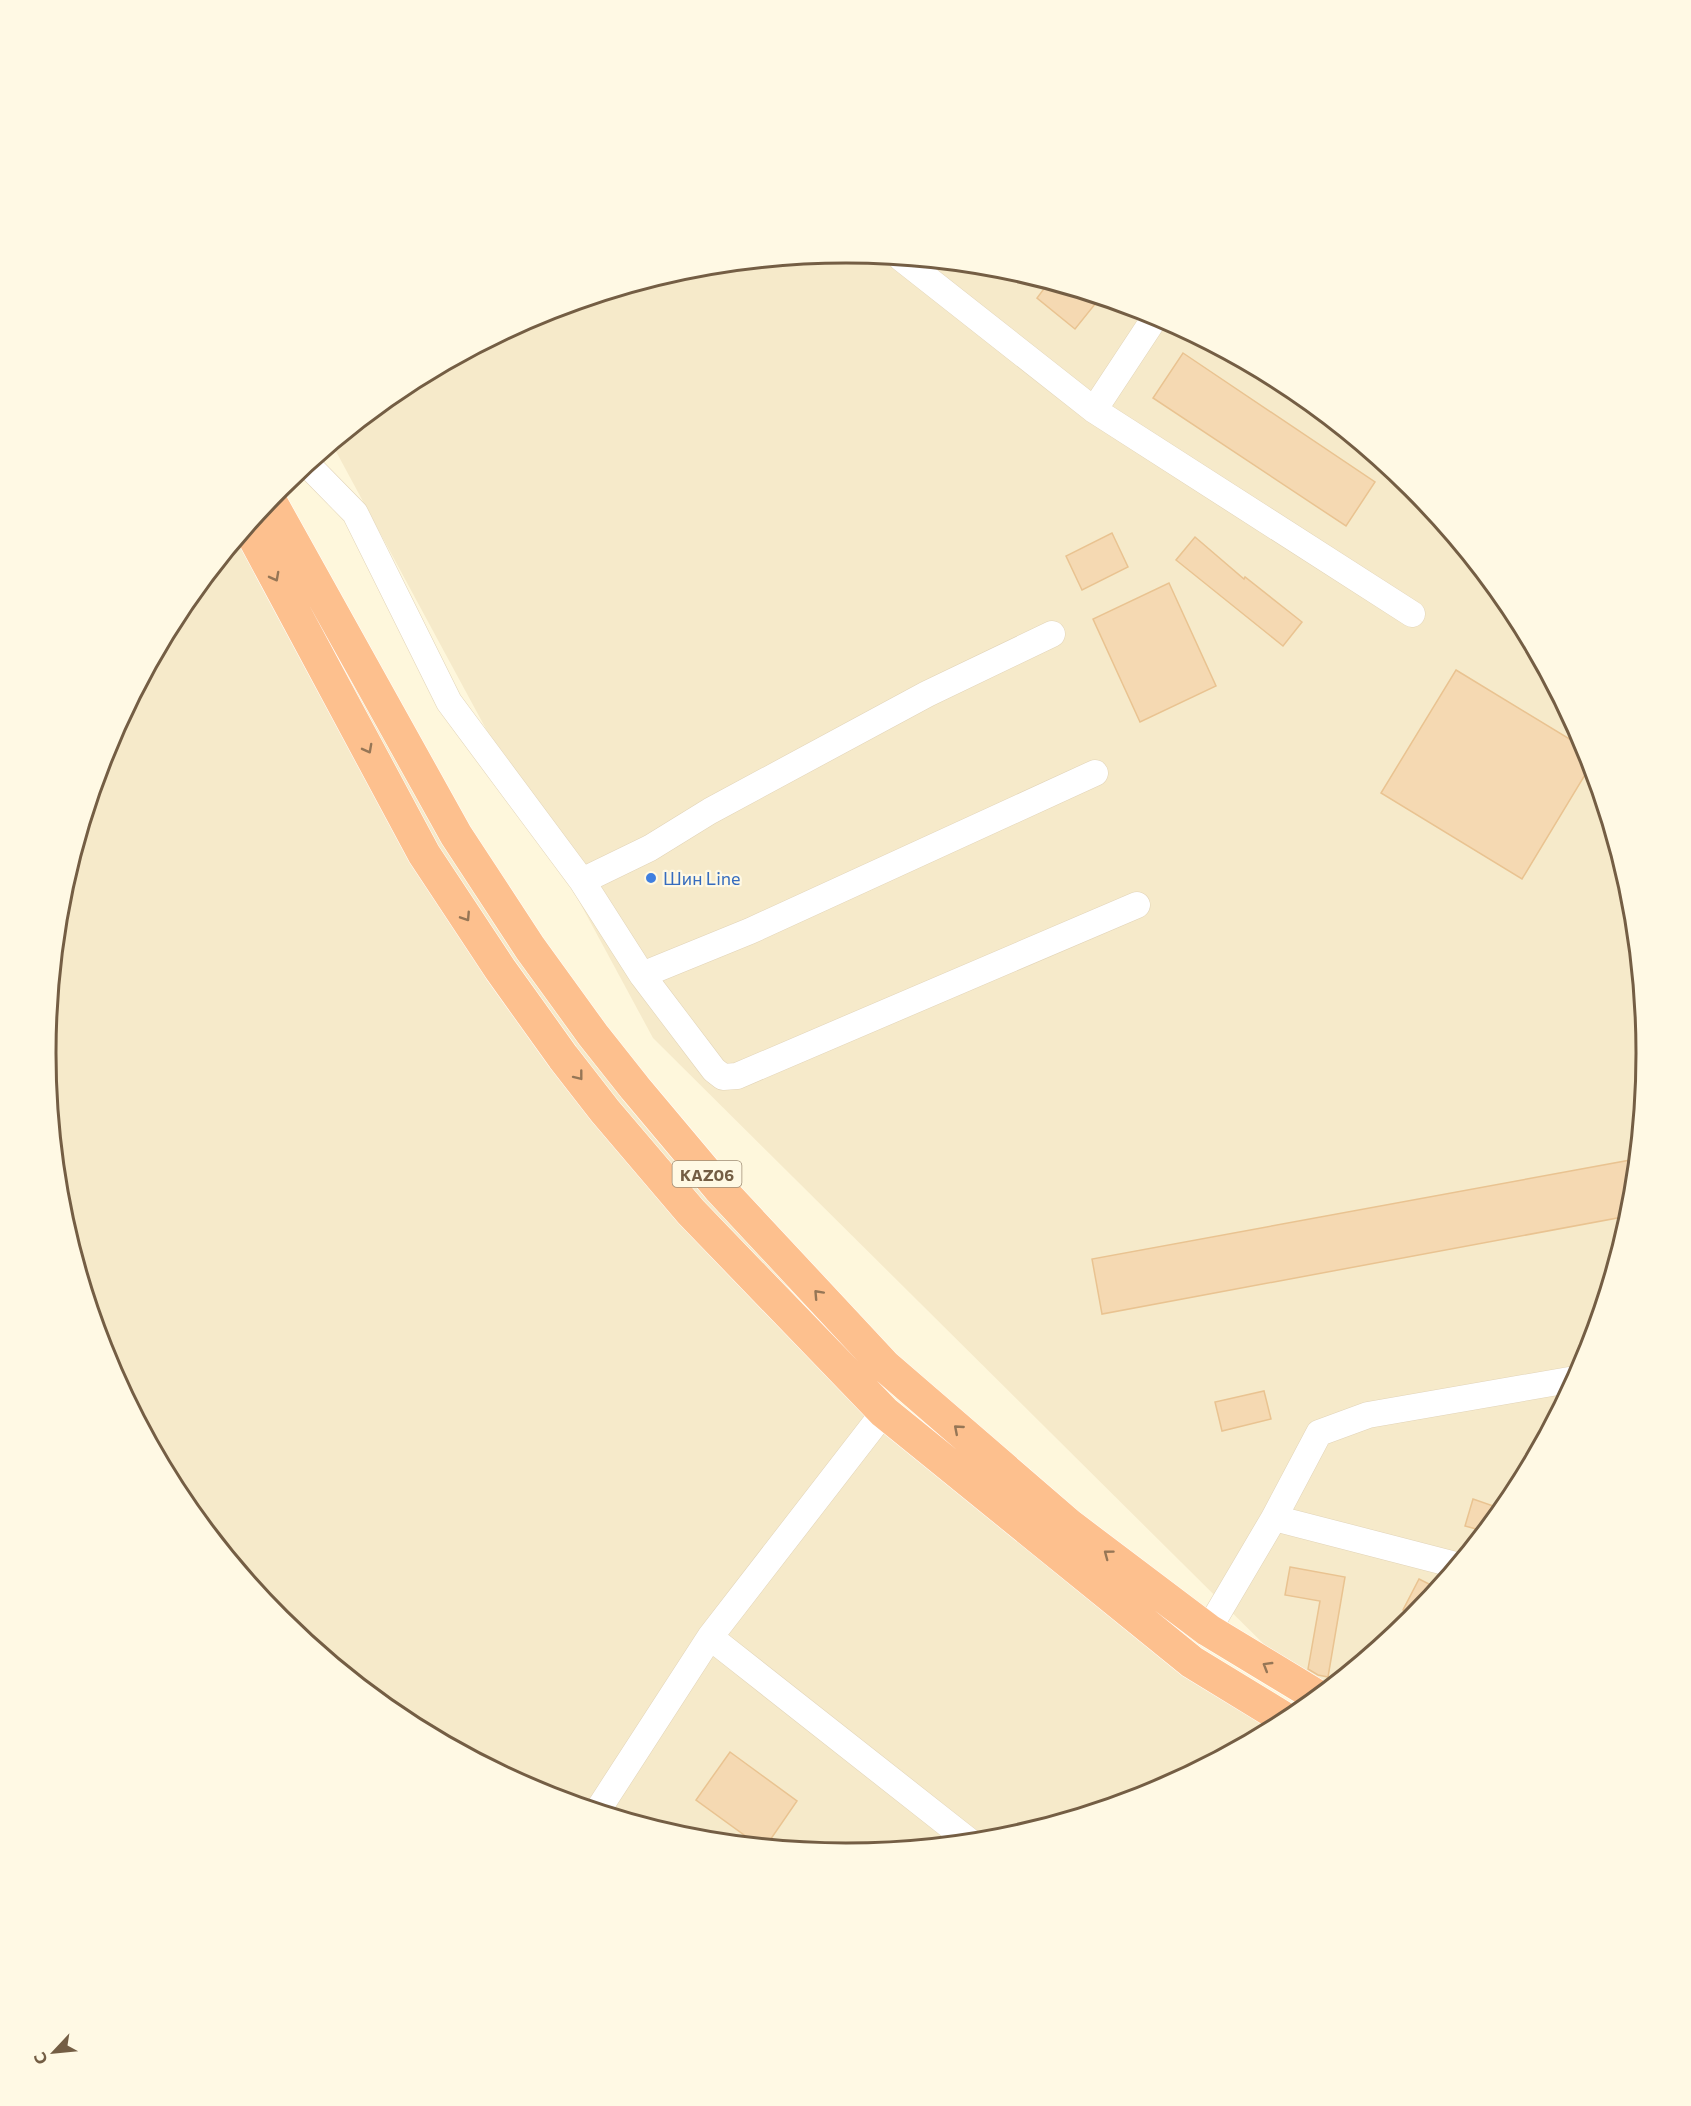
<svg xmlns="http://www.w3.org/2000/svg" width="1691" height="2106" viewBox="0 0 1691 2106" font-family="Commissioner,sans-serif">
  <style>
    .residential { fill: #f6eaca }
    .building { fill: #f5d9b2; stroke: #e9c391; stroke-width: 1.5 }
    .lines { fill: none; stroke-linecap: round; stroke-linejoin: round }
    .minor-casing { stroke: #e2d4b8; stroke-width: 27 }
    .highway-casing { stroke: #fff; stroke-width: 34 }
    .minor { stroke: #fff; stroke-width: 26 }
    .highway { stroke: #fdc08e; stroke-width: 33 }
    .oneway { stroke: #967656 }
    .shop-dot { fill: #3f7fe0; stroke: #fff9e4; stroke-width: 2 }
    .labels { text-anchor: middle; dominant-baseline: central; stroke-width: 4.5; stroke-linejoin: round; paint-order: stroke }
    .shield { fill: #fff9e4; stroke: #9e8c74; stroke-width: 1.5 }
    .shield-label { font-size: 16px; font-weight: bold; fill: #745e44 }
    .shop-label { font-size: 18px; fill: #366cbe; stroke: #fff9e4; text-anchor: start }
    .rim { fill: none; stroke: #745e44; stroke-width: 3 }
  </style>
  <rect width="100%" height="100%" fill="#fef7dc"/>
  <path class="residential" d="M 846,253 L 1002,268 L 1152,314 L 1291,388 L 1412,487 L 1511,609 L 1585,747 L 1631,897 L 1646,1053 L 1631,1210 L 1585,1360 L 1511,1498 L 1411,1619 L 1317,1697 L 653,1038 L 332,444 L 401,387 L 539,313 L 690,268 Z
    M 265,504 L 420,787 L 845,1365 L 1288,1720 L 1152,1793 L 1001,1838 L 845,1853 L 689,1838 L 539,1792 L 400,1718 L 279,1619 L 180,1497 L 106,1359 L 60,1209 L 45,1053 L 60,896 L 106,746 L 180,608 Z"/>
  <path class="building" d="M 1049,282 L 1100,298 L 1075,329 L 1037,298 Z
    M 1183,353 L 1375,482 L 1346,526 L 1153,398 Z
    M 1112,533 L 1128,567 L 1082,590 L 1066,556 Z
    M 1195,537 L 1244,579 L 1245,577 L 1302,622 L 1283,646 L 1176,560 Z
    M 1169,583 L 1216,686 L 1140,722 L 1093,619 Z
    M 1456,670 L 1586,749 L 1591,765 L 1522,879 L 1381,793 Z
    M 1636,1159 L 1628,1216 L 1102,1314 L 1092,1259 Z
    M 1264,1391 L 1271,1419 L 1222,1431 L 1215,1402 Z
    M 1473,1499 L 1502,1509 L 1483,1531 L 1465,1526 Z
    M 1290,1567 L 1345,1577 L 1328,1677 L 1318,1675 L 1308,1669 L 1320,1601 L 1285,1595 Z
    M 1419,1579 L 1437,1588 L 1414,1615 L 1403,1610 Z
    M 730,1752 L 797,1801 L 766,1846 L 758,1845 L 696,1800 Z"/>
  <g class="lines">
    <defs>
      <path id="minor" d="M 901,258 L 1094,410 L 1412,614
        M 1094,410 L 1156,316
        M 307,464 L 355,513 L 449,702 L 582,881 L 642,975 L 714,1070 L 723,1077 L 737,1076 L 1137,905
        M 582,881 L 650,848 L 710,811 L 927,694 L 1052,634
        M 642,975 L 750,931 L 1095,773
        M 1274,1518 L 1456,1565
        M 1208,1630 L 1274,1518 L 1319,1433 L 1368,1415 L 1575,1379
        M 710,1637 L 969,1841
        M 598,1810 L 710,1637 L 884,1412"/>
      <path id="highway" d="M 269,499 L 456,835 L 530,948 L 593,1035 L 635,1088 L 719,1188 L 885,1366 L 1069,1525 L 1208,1630 L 1317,1696
        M 248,526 L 424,854 L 500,969 L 563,1057 L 605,1111 L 691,1212 L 884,1412 L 1192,1662 L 1287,1720"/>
    </defs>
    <use href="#minor" class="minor-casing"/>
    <use href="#highway" class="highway-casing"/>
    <use href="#minor" class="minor"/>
    <use href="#highway" class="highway"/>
  </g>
  <defs><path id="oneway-chevron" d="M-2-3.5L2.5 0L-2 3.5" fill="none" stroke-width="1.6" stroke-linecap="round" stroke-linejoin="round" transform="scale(1.5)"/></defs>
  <g class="oneway">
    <use href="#oneway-chevron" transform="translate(275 577) rotate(62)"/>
    <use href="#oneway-chevron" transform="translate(368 749) rotate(62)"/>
    <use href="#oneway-chevron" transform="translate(466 917) rotate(57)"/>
    <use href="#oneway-chevron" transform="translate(579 1076) rotate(52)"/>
    <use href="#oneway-chevron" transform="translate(818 1294) rotate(-133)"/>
    <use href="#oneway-chevron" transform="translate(958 1429) rotate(-139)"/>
    <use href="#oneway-chevron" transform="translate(1108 1554) rotate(-143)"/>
    <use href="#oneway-chevron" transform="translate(1267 1666) rotate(-149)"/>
  </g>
  <circle class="shop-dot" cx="651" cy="878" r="6"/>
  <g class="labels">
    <rect class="shield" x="672.5" y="1161" width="69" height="26" rx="4.5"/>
    <g class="shield-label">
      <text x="707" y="1174">KАZ06</text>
    </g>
    <g class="shop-label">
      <text x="663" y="878">Шин Line</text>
    </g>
  </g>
  <path d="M0 0H1691V2106H0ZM56 1053a790 790 0 1 1 1580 0a790 790 0 1 1-1580 0Z" fill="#fff9e4" fill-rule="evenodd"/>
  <path class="rim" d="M56 1053a790 790 0 1 1 1580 0a790 790 0 1 1-1580 0Z"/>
  <g transform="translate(54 2052) rotate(244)" stroke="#fff9e4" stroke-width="4.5" paint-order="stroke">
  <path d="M0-4.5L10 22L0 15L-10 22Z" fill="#745e44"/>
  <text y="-9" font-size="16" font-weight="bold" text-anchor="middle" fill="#745e44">С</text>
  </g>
</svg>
